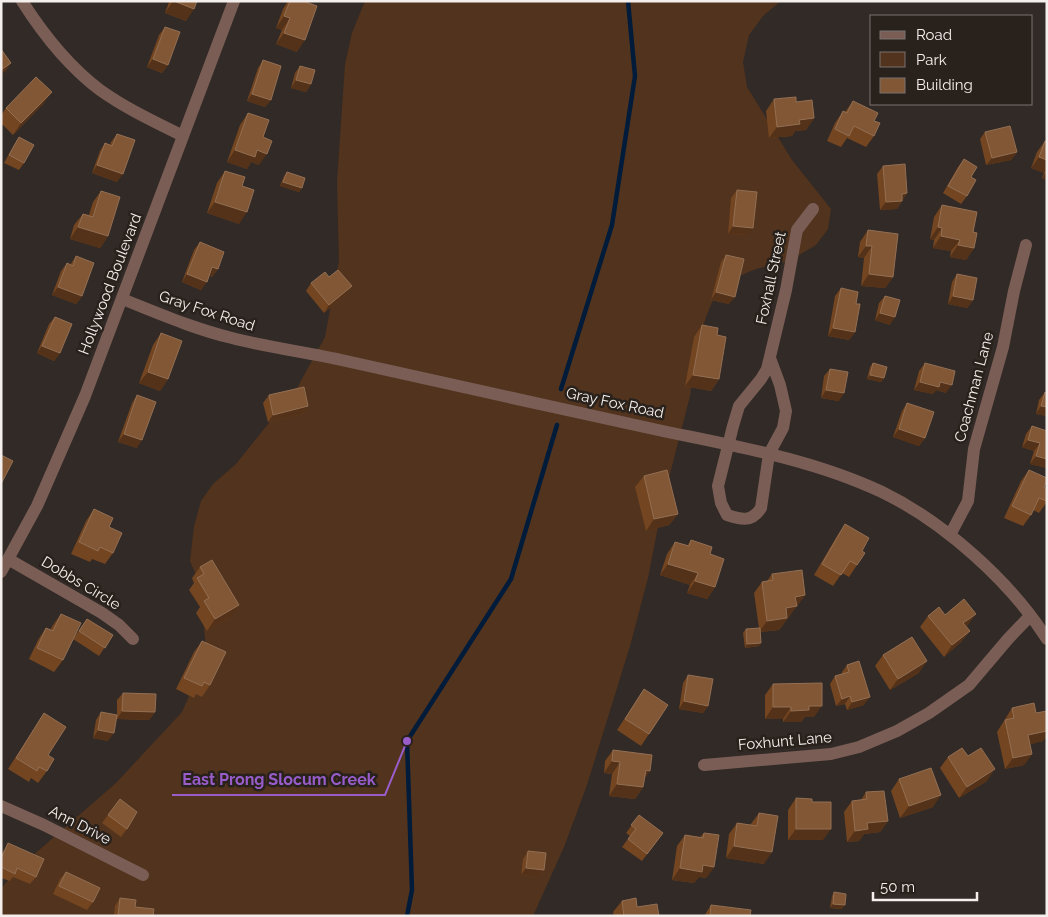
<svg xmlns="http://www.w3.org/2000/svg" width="1048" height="917" viewBox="0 0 1048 917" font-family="Raleway,sans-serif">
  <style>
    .green { fill: #52331d }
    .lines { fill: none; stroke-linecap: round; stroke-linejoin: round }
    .stream { stroke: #001c3a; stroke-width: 4.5 }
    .street { stroke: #7a5e56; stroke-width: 12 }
    .wall { fill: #734520 }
    .shaded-wall { fill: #533219 }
    .building { fill: #815736; stroke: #936f53 }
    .labels { text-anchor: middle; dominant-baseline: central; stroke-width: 5; stroke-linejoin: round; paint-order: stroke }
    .street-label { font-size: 15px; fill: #f4efec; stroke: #28211c }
    .leader { fill: none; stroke: #995dca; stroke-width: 2 }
    .callout-dot { fill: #995dca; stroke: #28211c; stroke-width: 2 }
    .callout-label { font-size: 16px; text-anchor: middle; font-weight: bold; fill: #995dca; stroke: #28211c; stroke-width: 5; stroke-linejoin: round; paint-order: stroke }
  </style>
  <rect width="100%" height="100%" fill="#322a26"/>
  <path class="green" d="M 365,1 L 781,1 L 763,16 L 749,35 L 743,62 L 747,87 L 792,160 L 831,209 L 828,229 L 816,245 L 789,261 L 756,269 L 732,279 L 715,295 L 706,317 L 696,349 L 690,396 L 663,501 L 648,578 L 630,646 L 587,785 L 564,847 L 533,916 L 1,916 L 1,889 L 15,871 L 116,783 L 182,712 L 201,668 L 206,647 L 199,582 L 190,561 L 194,526 L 201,501 L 213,484 L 236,464 L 297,388 L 325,337 L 339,261 L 337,182 L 345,64 L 352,33 Z"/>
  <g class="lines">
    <path class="stream" d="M 561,389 L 612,225 L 635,76 L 628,1
      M 407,916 L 412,890 L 407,741 L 511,579 L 557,425"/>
    <path class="street" d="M 22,1 C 43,34 68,66 100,90 C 125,108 155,122 183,136
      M 122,299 C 158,313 194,329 232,338 C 270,348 308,352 346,361 C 450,385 554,407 658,430 C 734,446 812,459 882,492 C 944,522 1010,581 1047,639
      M 770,358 L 780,385 L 786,411 L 783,428 L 769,454 L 761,508 C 752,522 742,520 727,515 L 721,503 L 718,486 L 733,426 L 739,406 L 761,379 L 767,369 L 786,290 L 797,230 L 813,209
      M 950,535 L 968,501 L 974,449 L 1003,347 L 1014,291 L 1026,245
      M 8,559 L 102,613 L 119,625 L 133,639
      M 1,572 L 37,506 L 85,396 L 234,1
      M 704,765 L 831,754 L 859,747 L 897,731 L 929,713 L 969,685 L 1008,639 L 1030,616
      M 1,806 L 44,825 L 143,875"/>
  </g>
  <path class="wall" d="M 167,1 L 197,1 L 186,21 L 165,13 L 169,2 Z
    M 288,1 L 303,1 L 297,52 L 276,44 L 282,30 L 276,28 L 283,9 Z
    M 165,27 L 168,65 L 162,73 L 147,67 L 159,35 Z
    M 263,60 L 271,100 L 265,107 L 247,101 L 258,68 Z
    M 300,66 L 311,84 L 306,92 L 291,88 L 295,73 Z
    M 774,99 L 814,118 L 806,130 L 795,131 L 792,136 L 769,138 L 766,111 Z
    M 853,101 L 874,121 L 874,136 L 866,147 L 847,138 L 841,147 L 827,141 L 835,123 L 843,111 L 845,112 Z
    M 44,103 L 13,135 L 1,123 L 1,115 L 6,108 Z
    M 248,113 L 263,137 L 259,165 L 251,162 L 247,169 L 227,162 L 240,125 Z
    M 985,132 L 1017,152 L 1011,160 L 986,165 L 980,139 Z
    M 117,134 L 117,182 L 92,173 L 100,151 L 105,143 L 110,145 L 111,142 Z
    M 19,137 L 24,163 L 19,170 L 4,163 L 14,145 Z
    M 1045,141 L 1047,141 L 1047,180 L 1042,178 L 1044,173 L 1031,168 L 1037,152 Z
    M 964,159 L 971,177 L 967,196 L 961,204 L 943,193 L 958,167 Z
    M 883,166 L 907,193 L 897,209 L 880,210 L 877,174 Z
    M 225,171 L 242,186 L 239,224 L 207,213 L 217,183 Z
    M 287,172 L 302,188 L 299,192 L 280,186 L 284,176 Z
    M 737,190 L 748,235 L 728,234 L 731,198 Z
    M 101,191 L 108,236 L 100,248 L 70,239 L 74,225 L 83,214 L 89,215 L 93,202 Z
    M 942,205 L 973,232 L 974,248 L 966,260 L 950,257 L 951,251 L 933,248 L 934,240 L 930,239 L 934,217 Z
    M 868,230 L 893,277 L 885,288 L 861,286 L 864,258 L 858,257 L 860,242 Z
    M 200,242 L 218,269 L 212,277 L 209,275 L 201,290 L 182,282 L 194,250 Z
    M 726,255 L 729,304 L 711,300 L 721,262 Z
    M 76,256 L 82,296 L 76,304 L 52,295 L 61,271 L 67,263 L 70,265 Z
    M 957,274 L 973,300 L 967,308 L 948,304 L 952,282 Z
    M 329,277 L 352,286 L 346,294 L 324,313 L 306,291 L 311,283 Z
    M 841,288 L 856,304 L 855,332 L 849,340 L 828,336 L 835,296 Z
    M 885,296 L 890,325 L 875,320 L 879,303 Z
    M 55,317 L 60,353 L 54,361 L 37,353 L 49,324 Z
    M 702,325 L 717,335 L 719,379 L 711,391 L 685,386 L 694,337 Z
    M 161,333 L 168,379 L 160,391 L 139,383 L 153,345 Z
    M 873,363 L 884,378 L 881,382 L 867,379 L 870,367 Z
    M 925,363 L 946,393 L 936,390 L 933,394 L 914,390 L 919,371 Z
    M 830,369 L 839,401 L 821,398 L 824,376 Z
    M 1045,392 L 1047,416 L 1036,414 L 1039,400 Z
    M 137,395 L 137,448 L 118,442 L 132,403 Z
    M 269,395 L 308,406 L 303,414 L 268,422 L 263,403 Z
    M 907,403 L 925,438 L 919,446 L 893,437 L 902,411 Z
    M 1032,426 L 1047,431 L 1047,468 L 1030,464 L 1034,451 L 1022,447 L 1026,434 Z
    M 1029,470 L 1044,487 L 1047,489 L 1047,502 L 1039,513 L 1033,510 L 1031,515 L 1023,526 L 1004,518 L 1021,481 Z
    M 644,476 L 678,514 L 669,525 L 646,531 L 635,487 Z
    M 94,509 L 109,527 L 113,553 L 105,564 L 92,559 L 90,562 L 71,554 L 86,521 Z
    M 845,524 L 862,551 L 857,565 L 849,577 L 842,573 L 833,586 L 814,575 L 837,536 Z
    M 691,540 L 710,554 L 715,587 L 707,599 L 687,593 L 690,585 L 660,575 L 667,554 L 675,542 L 687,546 Z
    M 200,567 L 231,617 L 207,631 L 196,613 L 200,607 L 189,590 L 194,583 L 192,578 Z
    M 772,574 L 805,595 L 779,630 L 760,632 L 759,646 L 745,648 L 743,633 L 746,629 L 759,628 L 754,593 L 762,582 L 767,581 Z
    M 61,614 L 63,660 L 54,672 L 29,659 L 38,640 L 46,628 L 50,630 L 53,625 Z
    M 945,615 L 968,625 L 966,626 L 970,631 L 961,642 L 944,657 L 920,627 L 928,616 Z
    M 87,619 L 113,635 L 99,656 L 73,639 Z
    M 202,641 L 210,685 L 202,697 L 196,694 L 194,698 L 176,689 L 194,652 Z
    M 883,655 L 919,673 L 890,690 L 875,666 Z
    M 847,665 L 864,705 L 847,710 L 845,704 L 836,706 L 830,684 L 835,676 L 842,674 L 842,672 Z
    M 688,675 L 708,706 L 703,713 L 679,709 L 683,683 Z
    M 773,684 L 814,717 L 805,717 L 801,722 L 783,722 L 783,719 L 765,719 L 765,695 Z
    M 644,689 L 649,734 L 641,746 L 617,730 Z
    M 123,693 L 155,712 L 149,720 L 117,719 L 117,700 Z
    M 1012,708 L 1043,741 L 1030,744 L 1032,754 L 1024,765 L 1005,769 L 997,732 Z
    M 101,712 L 108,741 L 93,738 L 96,720 Z
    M 44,713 L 48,755 L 47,771 L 38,783 L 31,778 L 29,782 L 8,769 Z
    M 613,750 L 644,779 L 643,787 L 635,799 L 609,796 L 612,774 L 604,773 L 605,761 Z
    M 968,756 L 987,781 L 959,798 L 940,768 L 948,757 Z
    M 899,779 L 933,807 L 900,818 L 891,791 Z
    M 866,792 L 888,821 L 880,832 L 864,834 L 859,841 L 847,842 L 844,812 L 852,801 L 861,800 Z
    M 796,798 L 812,802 L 823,840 L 788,840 L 788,810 Z
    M 120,799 L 127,829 L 121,837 L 102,823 Z
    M 759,813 L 764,864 L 726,858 L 729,834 L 737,823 L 750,825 Z
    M 639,815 L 663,833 L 642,861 L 622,847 L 630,836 L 626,833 Z
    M 704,833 L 714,867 L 706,878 L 699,877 L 694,883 L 672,880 L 677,846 L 685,835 L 700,837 Z
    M 8,843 L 36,877 L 30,884 L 13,877 L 10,881 L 1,878 L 1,855 Z
    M 528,851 L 544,870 L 539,877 L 521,875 L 523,859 Z
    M 66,872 L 93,902 L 87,910 L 53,894 L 60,879 Z
    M 834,892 L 842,909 L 830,908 L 832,896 Z
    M 120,898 L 135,907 L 153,916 L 114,916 L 115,906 Z
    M 622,901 L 659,916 L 614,916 L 613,912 Z
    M 711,905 L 750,916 L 704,916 Z"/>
  <path class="shaded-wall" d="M 173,1 L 194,9 L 186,21 L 165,13 Z
    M 284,16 L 290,18 L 282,30 L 276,28 Z
    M 284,33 L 305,40 L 297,52 L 276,44 Z
    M 153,59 L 168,65 L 162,73 L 147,67 Z
    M 11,63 L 6,71 L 1,74 L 1,70 Z
    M 296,80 L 311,84 L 306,92 L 291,88 Z
    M 52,92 L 44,103 L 13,135 L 21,123 Z
    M 252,94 L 271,100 L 265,107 L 247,101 Z
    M 814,118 L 806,130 L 795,131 L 792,136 L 769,138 L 777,127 L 799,120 Z
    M 235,150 L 257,150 L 267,154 L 259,165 L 251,162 L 247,169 L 227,162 Z
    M 1017,152 L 1011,160 L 986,165 L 992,158 Z
    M 1039,157 L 1047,160 L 1047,169 L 1044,173 L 1031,168 Z
    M 97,165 L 123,174 L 117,182 L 92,173 Z
    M 1047,171 L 1047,180 L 1042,178 Z
    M 283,182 L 302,188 L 299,192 L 280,186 Z
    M 907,193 L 897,209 L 880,210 L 886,202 L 902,194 Z
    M 215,202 L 247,212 L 239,224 L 207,213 Z
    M 733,226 L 753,228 L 748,235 L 728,234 Z
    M 78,227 L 108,236 L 100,248 L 70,239 Z
    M 938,227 L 942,228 L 934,240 L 930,239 Z
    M 941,236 L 960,240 L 951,251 L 933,248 Z
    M 958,245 L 974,248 L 966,260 L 950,257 Z
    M 866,246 L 872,246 L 864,258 L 858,257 Z
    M 212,267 L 218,269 L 212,277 L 207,275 Z
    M 187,274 L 207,282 L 201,290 L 182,282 Z
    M 869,274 L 893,277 L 885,288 L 861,286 Z
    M 352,286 L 346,294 L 324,313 L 329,305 Z
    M 58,287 L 82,296 L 76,304 L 52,295 Z
    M 716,292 L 735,297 L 729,304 L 711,300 Z
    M 953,296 L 973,300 L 967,308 L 948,304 Z
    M 880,313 L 895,317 L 890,325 L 875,320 Z
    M 833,328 L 855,332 L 849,340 L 828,336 Z
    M 42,346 L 60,353 L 54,361 L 37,353 Z
    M 148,372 L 168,379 L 160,391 L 139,383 Z
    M 693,375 L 719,379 L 711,391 L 685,386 Z
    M 870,375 L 884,378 L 881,382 L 867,379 Z
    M 920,382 L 940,382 L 952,385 L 946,393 L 936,390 L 933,394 L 914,390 Z
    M 826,390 L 844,393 L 839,401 L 821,398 Z
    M 308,406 L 303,414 L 268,422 L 273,415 Z
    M 1041,406 L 1047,407 L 1047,416 L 1036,414 Z
    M 899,429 L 925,438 L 919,446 L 893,437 Z
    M 124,434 L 142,440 L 137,448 L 118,442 Z
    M 1028,440 L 1040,443 L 1034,451 L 1022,447 Z
    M 1036,456 L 1047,459 L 1047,468 L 1030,464 Z
    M 678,514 L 669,525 L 646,531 L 654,519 Z
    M 668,564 L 698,573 L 690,585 L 660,575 Z
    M 695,581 L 715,587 L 707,599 L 687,593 Z
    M 805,595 L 779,630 L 759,632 L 767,621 L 786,608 L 795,597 Z
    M 239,605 L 231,617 L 207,631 L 215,619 Z
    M 976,614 L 968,625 L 955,635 L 963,623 Z
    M 970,631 L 961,642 L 944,657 L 952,645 Z
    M 761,643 L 759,646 L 745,648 L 747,644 Z
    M 927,661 L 919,673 L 890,690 L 898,679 Z
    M 850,696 L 845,704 L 836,706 L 842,699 Z
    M 870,697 L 864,705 L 847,710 L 852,702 Z
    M 684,701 L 708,706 L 703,713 L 679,709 Z
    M 809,706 L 822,706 L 814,717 L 805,717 L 801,722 L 783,722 L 791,711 Z
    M 773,707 L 791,707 L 783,719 L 765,719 Z
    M 122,711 L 155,712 L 149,720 L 117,719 Z
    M 98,730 L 114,733 L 108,741 L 93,738 Z
    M 1047,731 L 1047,736 L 1043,741 L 1020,747 L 1028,735 Z
    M 1032,754 L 1024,765 L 1005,769 L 1013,758 Z
    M 612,761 L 620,762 L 612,774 L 604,773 Z
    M 995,769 L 987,781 L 959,798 L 967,787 Z
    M 646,770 L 650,771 L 642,782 Z
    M 617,784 L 643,787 L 635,799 L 609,796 Z
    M 941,795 L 933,807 L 900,818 L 909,806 Z
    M 888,821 L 880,832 L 864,834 L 859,841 L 847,842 L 855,831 L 867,823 Z
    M 796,829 L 831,829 L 823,840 L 788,840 Z
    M 734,846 L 772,852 L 764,864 L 726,858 Z
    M 703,865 L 714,867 L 706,878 L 699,877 L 694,883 L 672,880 L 680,868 Z
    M 526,868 L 544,870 L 539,877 L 521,875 Z
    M 833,904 L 845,905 L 842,909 L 830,908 Z"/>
  <path class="building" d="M 174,1 L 197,1 L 194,9 Z
    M 290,1 L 303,1 L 317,6 L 305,40 L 284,33 L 290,18 L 284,16 Z
    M 165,27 L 180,32 L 168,65 L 153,59 Z
    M 1,49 L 11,63 L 1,70 Z
    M 263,60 L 281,66 L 271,100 L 252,94 Z
    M 300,66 L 315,70 L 311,84 L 296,80 Z
    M 36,77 L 52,92 L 21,123 L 6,108 Z
    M 796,97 L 796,102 L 812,100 L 814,118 L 799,120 L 800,124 L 777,127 L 774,99 Z
    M 853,101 L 878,113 L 874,121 L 880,123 L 874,136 L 854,126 L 849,136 L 835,129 L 843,111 L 847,113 Z
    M 248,113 L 269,120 L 263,137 L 272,141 L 267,154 L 257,150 L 255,157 L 235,150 Z
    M 1010,126 L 1017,152 L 992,158 L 985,132 Z
    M 117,134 L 135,140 L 123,174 L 97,165 L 105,143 L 112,146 Z
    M 19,137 L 34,145 L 24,163 L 9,155 Z
    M 1045,141 L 1047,141 L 1047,160 L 1039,157 Z
    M 964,159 L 977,167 L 971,177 L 976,180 L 967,196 L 948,186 Z
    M 905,164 L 907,193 L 902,194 L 902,201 L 886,202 L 883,166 Z
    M 225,171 L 245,177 L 242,186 L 254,190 L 247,212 L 215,202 Z
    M 287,172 L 305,178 L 302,188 L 283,182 Z
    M 737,190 L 757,192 L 753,228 L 733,226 Z
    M 101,191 L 120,197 L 108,236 L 78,227 L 83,214 L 93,217 Z
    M 942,205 L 977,212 L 973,232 L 977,233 L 974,248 L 958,245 L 960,240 L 941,236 L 942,228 L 938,227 Z
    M 868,230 L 898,234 L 893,277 L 869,274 L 872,246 L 866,246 Z
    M 200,242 L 224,252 L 218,269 L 212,267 L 207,282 L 187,274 Z
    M 726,255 L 744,259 L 735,297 L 716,292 Z
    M 76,256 L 94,263 L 82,296 L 58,287 L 67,263 L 73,266 Z
    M 338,270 L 352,286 L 329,305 L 311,283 L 325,272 L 329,277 Z
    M 957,274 L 977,278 L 973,300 L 953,296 Z
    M 841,288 L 858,292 L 856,304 L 860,304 L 855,332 L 833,328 Z
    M 885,296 L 900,300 L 895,317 L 880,313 Z
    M 55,317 L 72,324 L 60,353 L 42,346 Z
    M 702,325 L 718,328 L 717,335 L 726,337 L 719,379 L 693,375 Z
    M 161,333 L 182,341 L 168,379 L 148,372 Z
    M 873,363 L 887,367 L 884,378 L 870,375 Z
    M 925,363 L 955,371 L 952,385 L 940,382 L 939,387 L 920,382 Z
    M 830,369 L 848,372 L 844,393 L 826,390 Z
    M 304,387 L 308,406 L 273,415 L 269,395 Z
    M 1045,392 L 1047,393 L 1047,407 L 1041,406 Z
    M 137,395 L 156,402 L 142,440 L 124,434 Z
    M 907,403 L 934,412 L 925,438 L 899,429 Z
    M 1032,426 L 1047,431 L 1047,459 L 1036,456 L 1040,443 L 1028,440 Z
    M 1,455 L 13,461 L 1,484 Z
    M 667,470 L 678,514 L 654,519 L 644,476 Z
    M 1029,470 L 1047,478 L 1047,481 L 1044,487 L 1047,489 L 1047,501 L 1039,498 L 1031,515 L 1012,506 Z
    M 94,509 L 113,518 L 109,527 L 122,533 L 113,553 L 100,547 L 98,551 L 79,542 Z
    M 845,524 L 869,538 L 862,551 L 865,553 L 857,565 L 850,561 L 841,575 L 822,564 Z
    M 691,540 L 712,547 L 710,554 L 724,559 L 715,587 L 695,581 L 698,573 L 668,564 L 675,542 L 689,546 Z
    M 212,560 L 239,605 L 215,619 L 204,601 L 209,598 L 197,578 L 204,574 L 200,567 Z
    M 802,570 L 805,595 L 795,597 L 797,606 L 786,608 L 787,618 L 767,621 L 762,582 L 773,580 L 772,574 Z
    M 964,599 L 976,614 L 963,623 L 970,631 L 952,645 L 928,616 L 939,607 L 945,615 Z
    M 61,614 L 81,623 L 63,660 L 37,648 L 46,628 L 53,631 Z
    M 87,619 L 113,635 L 105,648 L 79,631 Z
    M 760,628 L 761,643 L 747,644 L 746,629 Z
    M 912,637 L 927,661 L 898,679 L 883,655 Z
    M 202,641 L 226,652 L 210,685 L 204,682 L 202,686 L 184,678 Z
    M 859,661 L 870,697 L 852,702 L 850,696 L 842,699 L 835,676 L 849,672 L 847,665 Z
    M 688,675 L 713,679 L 708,706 L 684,701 Z
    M 822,683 L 822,706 L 809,706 L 809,710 L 791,711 L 791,707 L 773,707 L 773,684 Z
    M 644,689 L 668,705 L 649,734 L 625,719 Z
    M 123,693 L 156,694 L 155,712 L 122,711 Z
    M 1034,703 L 1036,713 L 1047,711 L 1047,731 L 1028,735 L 1032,754 L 1013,758 L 1005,720 L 1014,718 L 1012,708 Z
    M 101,712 L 117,715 L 114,733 L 98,730 Z
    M 44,713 L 66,727 L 48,755 L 54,759 L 47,771 L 39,767 L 37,771 L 16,758 Z
    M 962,748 L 968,756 L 981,748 L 995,769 L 967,787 L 948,757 Z
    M 613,750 L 652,755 L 650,771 L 646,770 L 643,787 L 617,784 L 620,762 L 612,761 Z
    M 931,768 L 941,795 L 909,806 L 899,779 Z
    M 884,791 L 888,821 L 867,823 L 868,829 L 855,831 L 852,801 L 867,799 L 866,792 Z
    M 796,798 L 812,799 L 812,802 L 831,802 L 831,829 L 796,829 Z
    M 120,799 L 137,812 L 127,829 L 108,815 Z
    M 759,813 L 778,816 L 772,852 L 734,846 L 737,823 L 757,826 Z
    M 639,815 L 663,833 L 647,854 L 628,839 L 636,829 L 631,825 Z
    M 704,833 L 719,835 L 714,867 L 703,865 L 702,872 L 680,868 L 685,835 L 703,838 Z
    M 8,843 L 44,859 L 36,877 L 17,868 L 15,874 L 1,867 L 1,859 Z
    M 528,851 L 546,853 L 544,870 L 526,868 Z
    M 66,872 L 100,888 L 93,902 L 59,886 Z
    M 834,892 L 846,894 L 845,905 L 833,904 Z
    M 120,898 L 136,900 L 135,907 L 154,909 L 153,916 L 118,916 Z
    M 636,898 L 637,907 L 657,904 L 659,916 L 624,916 L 622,901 Z
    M 711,905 L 751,910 L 750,916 L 710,916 Z"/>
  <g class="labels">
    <g class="street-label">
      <text transform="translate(771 278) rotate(-78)">Foxhall Street</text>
      <text transform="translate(110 284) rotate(-69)">Hollywood Boulevard</text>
      <text transform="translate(207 311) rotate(18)">Gray Fox Road</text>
      <text transform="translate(974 387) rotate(-75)">Coachman Lane</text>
      <text transform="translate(615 403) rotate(12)">Gray Fox Road</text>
      <text transform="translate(81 583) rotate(31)">Dobbs Circle</text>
      <text transform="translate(785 741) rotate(-5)">Foxhunt Lane</text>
      <text transform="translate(80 825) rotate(27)">Ann Drive</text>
    </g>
  </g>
  <path class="leader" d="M407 741L385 795H172"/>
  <circle class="callout-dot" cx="407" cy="741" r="5"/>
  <g class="callout-label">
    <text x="279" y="785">East Prong Slocum Creek</text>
  </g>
  <rect width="1048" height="917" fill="none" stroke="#f4efec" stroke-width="5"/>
  <rect x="870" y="15" width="162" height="90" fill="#28211c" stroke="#7a736f"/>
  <rect x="880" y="31" width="25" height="8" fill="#7a5e56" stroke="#7a736f"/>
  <text x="916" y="40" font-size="15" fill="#f4efec">Road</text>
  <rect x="880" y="52" width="25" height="15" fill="#52331d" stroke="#7a736f"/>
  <text x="916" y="65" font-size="15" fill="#f4efec">Park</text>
  <rect x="880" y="78" width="25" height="15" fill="#815736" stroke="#7a736f"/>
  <text x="916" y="90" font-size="15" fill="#f4efec">Building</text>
  <path d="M873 892v8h104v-8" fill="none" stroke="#f4efec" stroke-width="2.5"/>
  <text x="880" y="892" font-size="15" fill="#f4efec" stroke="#28211c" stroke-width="4" paint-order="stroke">50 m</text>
</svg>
